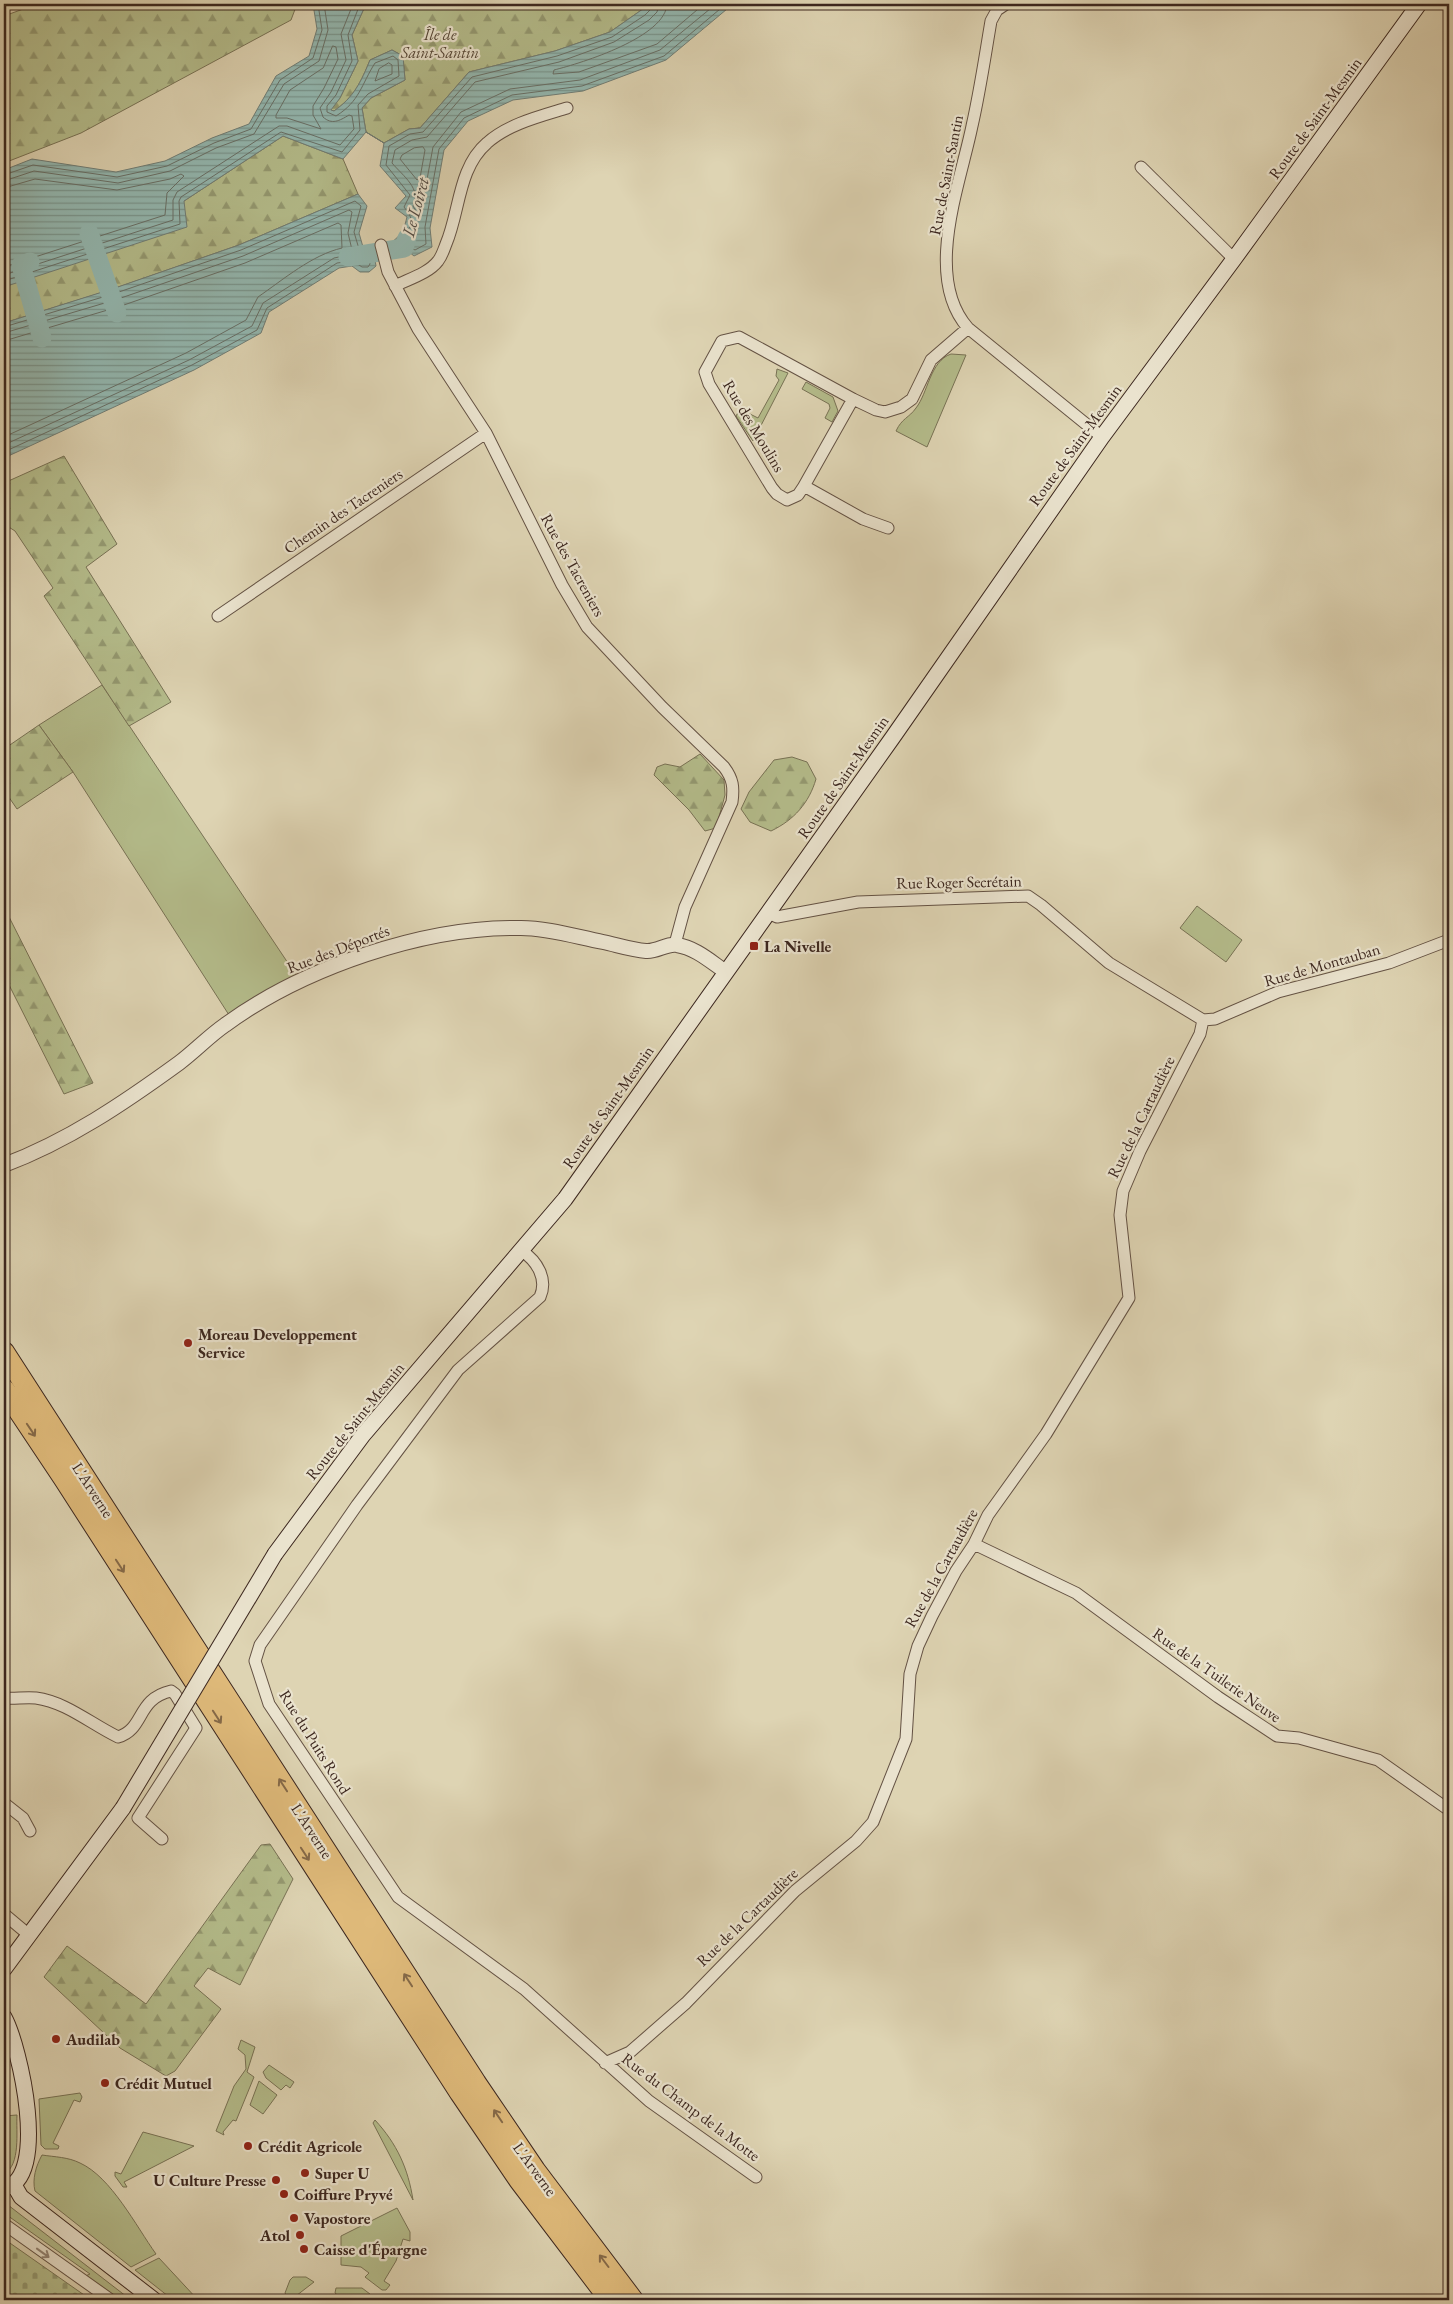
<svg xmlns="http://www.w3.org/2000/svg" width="1453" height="2304" viewBox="0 0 1453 2304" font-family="'EB Garamond',serif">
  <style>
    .grass { fill: #b4bc8b; stroke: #787255 }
    .forest { fill: url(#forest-firs); stroke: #787255 }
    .cemetery { fill: url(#cemetery-stones); stroke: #787255 }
    .water { fill: url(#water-rules); stroke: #707e77 }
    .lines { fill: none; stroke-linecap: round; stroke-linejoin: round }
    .shore { stroke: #687068; stroke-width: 1 }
    .river { stroke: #93b8b1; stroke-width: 19 }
    .minor-casing { stroke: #645244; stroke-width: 13 }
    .tertiary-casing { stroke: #645244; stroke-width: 16 }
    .secondary-casing { stroke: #3c271f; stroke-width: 17 }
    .motorway-casing { stroke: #3c271f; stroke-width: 22 }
    .minor { stroke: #eae3ce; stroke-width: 11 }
    .tertiary { stroke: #eae3ce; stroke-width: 14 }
    .secondary { stroke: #eae3ce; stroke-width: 15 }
    .motorway { stroke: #dfba7a; stroke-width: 20 }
    .secondary-bridge-casing { stroke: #3c271f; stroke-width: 17; stroke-linecap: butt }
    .secondary-bridge { stroke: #eae3ce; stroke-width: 15 }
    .oneway { stroke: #856948 }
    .oneway2 { stroke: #938576 }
    .poi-dot { fill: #8f2418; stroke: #eae3ce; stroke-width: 2 }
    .labels { text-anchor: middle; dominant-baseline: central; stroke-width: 4.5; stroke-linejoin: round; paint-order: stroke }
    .park-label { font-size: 16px; font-style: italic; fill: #544535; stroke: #eae3ce }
    .street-label { font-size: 16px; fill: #3c271f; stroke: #eae3ce }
    .poi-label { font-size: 16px; font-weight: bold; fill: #3c271f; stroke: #eae3ce; text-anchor: start }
    .water-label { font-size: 18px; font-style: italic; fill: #524b44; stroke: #eae3ce }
  </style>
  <defs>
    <pattern id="forest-firs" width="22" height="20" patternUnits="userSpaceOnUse" patternTransform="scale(1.25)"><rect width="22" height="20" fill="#b4bc8b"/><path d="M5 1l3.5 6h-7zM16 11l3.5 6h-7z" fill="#949971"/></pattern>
    <pattern id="cemetery-stones" width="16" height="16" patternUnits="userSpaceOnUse" patternTransform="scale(1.25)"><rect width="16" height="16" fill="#b4bc8b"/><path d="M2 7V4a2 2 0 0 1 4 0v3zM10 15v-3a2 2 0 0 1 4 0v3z" fill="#949971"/></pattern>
    <pattern id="water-rules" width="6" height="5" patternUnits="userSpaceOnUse" patternTransform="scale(1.25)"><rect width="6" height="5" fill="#93b8b1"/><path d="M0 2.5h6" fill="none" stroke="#79968f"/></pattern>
  </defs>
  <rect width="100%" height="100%" fill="#ded4b3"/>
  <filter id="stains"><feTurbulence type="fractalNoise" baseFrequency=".004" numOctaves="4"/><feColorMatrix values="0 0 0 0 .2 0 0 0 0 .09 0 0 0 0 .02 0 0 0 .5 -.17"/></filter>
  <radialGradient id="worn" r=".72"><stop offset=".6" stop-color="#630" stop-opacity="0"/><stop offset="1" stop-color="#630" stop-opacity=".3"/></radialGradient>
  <path class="grass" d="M 951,354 L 966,355 L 927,447 L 896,431 C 902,418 909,418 916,408 C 928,393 930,361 951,354 Z
    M 777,369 L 788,373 L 753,441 L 736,416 L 740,409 L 758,418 L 779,380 L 776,376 Z
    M 806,382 L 833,397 L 838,411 L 832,422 L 825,418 L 830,408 L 829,404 L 802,389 Z
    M 102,685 L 298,978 L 229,1015 L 73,772 L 39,725 Z
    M 1197,906 L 1242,940 L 1226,962 L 1180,928 Z
    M 241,2040 L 255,2047 L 247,2072 L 254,2077 L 236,2121 L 233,2120 L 223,2132 L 224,2135 L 216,2131 L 234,2086 L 246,2069 L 245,2055 L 238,2049 Z
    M 269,2065 L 294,2082 L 290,2088 L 286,2085 L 281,2090 L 266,2078 L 263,2072 Z
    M 259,2081 L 277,2095 L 263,2114 L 250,2105 Z
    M 80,2093 L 82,2097 L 80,2102 L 74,2100 L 53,2143 L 59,2146 L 58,2149 L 45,2149 L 41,2145 L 39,2099 Z
    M 17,2115 C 16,2131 21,2165 4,2174 L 4,2116 Z
    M 375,2120 C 397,2144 408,2168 413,2200 L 373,2123 Z
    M 143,2132 L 194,2146 L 124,2182 L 127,2187 L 123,2187 L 115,2176 L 115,2172 L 121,2174 Z
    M 42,2155 C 55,2157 68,2157 80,2163 C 111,2177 136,2226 156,2254 L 131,2267 L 35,2191 C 32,2179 36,2166 42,2155 Z
    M 4,2203 L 8,2205 L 131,2300 L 117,2300 L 83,2277 L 90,2274 L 4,2213 Z
    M 397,2208 L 410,2232 L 410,2241 L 403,2239 L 396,2261 L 384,2281 L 390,2285 L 386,2290 L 382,2290 L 365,2277 L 369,2273 L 361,2267 L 341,2265 L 341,2236 Z
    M 159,2258 L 198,2300 L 173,2300 L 135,2270 Z
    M 293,2277 L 306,2277 L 314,2282 L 292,2299 L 287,2297 L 285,2293 L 290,2280 Z
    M 336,2288 L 362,2288 L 370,2294 L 367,2300 L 344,2300 L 335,2293 Z"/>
  <path class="forest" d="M 37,4 L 297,4 L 291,20 L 81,133 L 4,163 L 4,16 Z
    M 366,4 L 650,4 L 610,32 L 555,51 L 469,72 L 420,128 L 409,129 L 384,143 L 366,132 L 362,108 L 371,98 L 405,80 L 403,56 L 392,50 L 370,60 C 361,82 354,97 334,111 L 330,110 L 340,98 L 358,61 L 352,35 Z
    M 283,136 L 343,159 L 358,194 L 239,245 L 110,290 L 4,323 L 4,286 L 184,201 Z
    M 64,456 L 117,544 L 86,567 L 171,702 L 129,726 L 44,596 L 53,588 L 15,531 L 4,524 L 4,483 Z
    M 39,725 L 73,772 L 17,809 L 4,790 L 4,749 Z
    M 700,754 L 724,780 L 725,795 L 716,828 L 705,831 L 689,810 L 654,775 L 657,767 L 665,764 L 680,767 Z
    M 792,757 L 807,762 L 816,779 C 809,803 794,820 771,831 L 750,822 L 741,809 L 749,792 L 774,760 Z
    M 4,907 L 93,1083 L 64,1094 L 4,975 Z
    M 270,1844 L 293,1879 L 240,1985 L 208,1968 L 194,1986 L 221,2009 L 175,2071 L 166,2076 L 120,2048 L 44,1977 L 67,1946 L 146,2004 L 261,1845 Z"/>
  <path class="cemetery" d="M 7,2241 L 87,2297 L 84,2300 L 4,2300 L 4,2245 Z"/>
  <path class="water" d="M 313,4 L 366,4 L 352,35 L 358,61 L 340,98 L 331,110 L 334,111 C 354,97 361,82 370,60 L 392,50 L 403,56 L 405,80 L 371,98 L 362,108 L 366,132 L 384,143 L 409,129 L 420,128 L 469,72 L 555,51 L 610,32 L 650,4 L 733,4 L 666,60 L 583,91 L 513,100 L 468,121 L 444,150 L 430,228 L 432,247 L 414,256 L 404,248 L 396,254 L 387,247 L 403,232 L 407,217 L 395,208 L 406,196 L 380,166 L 384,143 L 366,132 L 343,159 L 283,136 L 184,201 L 187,227 L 4,287 L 4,170 L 32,159 L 116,172 L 165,161 L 212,138 L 249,124 L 276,76 L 309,56 L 317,29 Z
    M 358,194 L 367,206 L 359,233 L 363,247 L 373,248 L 376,266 L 369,272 L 360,272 L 352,266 L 339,268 L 269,312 L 261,333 L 194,370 L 4,458 L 4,323 L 115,288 L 239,245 Z"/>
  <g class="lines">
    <path class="shore" d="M 653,4 L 652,8 L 645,15 L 612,37 L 557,56 L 472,77 L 423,132 L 410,134 L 389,146 L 386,165 L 410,195 L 404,207 C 421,228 404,226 402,243 L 415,250 L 426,244 L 425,227 L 439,149 L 464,118 L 512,95 L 582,86 L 664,56 L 726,4
      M 659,4 L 657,12 L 649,20 L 614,42 L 559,62 L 475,82 L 427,137 L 412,140 L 395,150 L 392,163 C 403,176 422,189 413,206 L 417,213 L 421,212 L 433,147 L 461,112 L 510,89 L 580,80 L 660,50 L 716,4
      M 667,4 C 666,37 582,63 554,70 L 553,74 L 579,72 L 657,44 L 704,4
      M 333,46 L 336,47 L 338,59 L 324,88 L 313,106 L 313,115 L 321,129 L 287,118 L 276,118 L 276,115 L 290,90 L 323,68 Z
      M 389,63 L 392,65 L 392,74 L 375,81 L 379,69 Z
      M 423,147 L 425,150 L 420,178 L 417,180 L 400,159 L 402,155 L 414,148 Z
      M 4,175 L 33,165 L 117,177 L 167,166 L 214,143 L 251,129 L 280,80 L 313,58 L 322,30 L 318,4
      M 4,181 L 34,171 L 118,183 L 170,171 L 216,148 L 254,134 L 284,84 L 319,61 L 328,30 L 324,4
      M 4,188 L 35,179 L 117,190 L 170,179 L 181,174 L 184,176 L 167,193 L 165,215 L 4,267
      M 4,275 L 173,220 L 173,200 L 177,192 L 279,126 L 287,126 L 340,145 L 354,129 L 352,116 L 349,115 C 339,121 332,125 323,117 L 320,108 L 331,92 L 346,60 L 341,34 L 353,4
      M 4,281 L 180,224 L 179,201 L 181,197 L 281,132 L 342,152 L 360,130 L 358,105 L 368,94 L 399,76 L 398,60 L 393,56 L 375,63 C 361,85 360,101 336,116 L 327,112 L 327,106 L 336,95 L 352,61 L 348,35 L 360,4
      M 4,327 L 116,293 L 241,250 L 355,201 L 361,206 L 354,232 L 359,249 L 368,254 L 370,264 L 368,267 L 362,267 L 353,261 L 337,263 L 267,308 L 257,330 L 192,365 L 4,452
      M 4,333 L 118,299 L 243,256 L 349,210 L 352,212 L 348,233 L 353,254 L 334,258 L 263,303 L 252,326 L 189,360 L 4,445
      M 4,341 L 121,306 L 245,263 L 338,223 L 341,225 L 342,248 C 312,255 284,279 258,297 L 246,320 L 186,353 L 4,437"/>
    <path class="river" d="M 89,233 L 117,313
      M 348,257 L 404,248 L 407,238
      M 30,262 L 21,265 L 42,338"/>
    <defs>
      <path id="minor" d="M 1006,4 L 997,10 L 991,21 C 985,56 980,91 972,126 C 960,185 923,277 968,328 L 1102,437
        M 1141,167 L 1234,259
        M 381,245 L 388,272 L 418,329 L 486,433 L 562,585 L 587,627 L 662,707 L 724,767 C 733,779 734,787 732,802 L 685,907 L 675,944
        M 395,286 C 409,279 429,273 438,261 C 442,256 444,249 446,244 C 460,211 458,168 487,143 C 508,124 541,116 567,108
        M 853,399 L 804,486 L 798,495 L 787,500 L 777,494 L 772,488 L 709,384 L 705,372 L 722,341 L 739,337 L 853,399 L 876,410 L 885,412 L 901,407 L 912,399 L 931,360 L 968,328
        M 804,486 L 863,519 L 888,528
        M 218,616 L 486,433
        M 768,913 L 777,917 L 858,902 L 1028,896 L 1041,905 L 1109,963 L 1203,1020
        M 1203,1020 L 1215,1019 L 1278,992 L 1389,963 L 1449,940
        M 522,1251 C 537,1261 548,1279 540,1297 L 458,1370 L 357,1505 L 260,1645 L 255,1661 L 269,1704 L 398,1897 L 524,1989 L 649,2101 L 756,2177
        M 974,1544 L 1076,1593 L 1218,1697 L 1277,1736 L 1299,1738 L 1378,1760 L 1449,1810
        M 4,1698 C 14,1699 25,1697 36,1698 C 66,1702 91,1724 118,1737 C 145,1729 136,1699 171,1691 L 175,1694 L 196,1728 L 138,1818 L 162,1839
        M 4,1803 L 23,1818 L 30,1831
        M 4,1914 L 29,1935
        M 605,2063 L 630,2052 L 686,2003 L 795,1891 L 856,1841 L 873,1822 L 906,1739 L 910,1674 L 918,1646 L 932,1616 L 956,1571 L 974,1544 L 988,1515 L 1046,1434 L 1129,1298 L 1120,1215 L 1123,1191 L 1140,1151 L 1200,1034 L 1203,1020
        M 4,2224 L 111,2300"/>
      <path id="tertiary" d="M 4,1165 C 68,1141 124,1103 179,1063 C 195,1051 209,1036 225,1025 C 303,968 424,926 521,928 C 548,928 577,937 603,942 C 617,945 632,950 646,951 C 657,952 667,943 677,945 C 696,948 711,962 726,972"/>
      <path id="secondary" d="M 275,1554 L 363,1435 L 565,1199 L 893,737 L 1102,437 L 1234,259 L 1419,4
        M 4,1969 L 123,1808
        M 4,2017 C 20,2046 50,2180 4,2188
        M 14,2185 L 21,2197 L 154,2300"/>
      <path id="motorway" d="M 4,1352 L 476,2083 L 535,2170 L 633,2300
        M 4,1389 L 64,1479 L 460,2093 L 519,2180 L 610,2300"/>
    </defs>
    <use href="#minor" class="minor-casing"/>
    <use href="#tertiary" class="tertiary-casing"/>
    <use href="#secondary" class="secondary-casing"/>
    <use href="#motorway" class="motorway-casing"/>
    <use href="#minor" class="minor"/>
    <use href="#tertiary" class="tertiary"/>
    <use href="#secondary" class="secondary"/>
    <use href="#motorway" class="motorway"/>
    <defs>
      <path id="secondary-bridge" d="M 123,1808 L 275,1554"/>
    </defs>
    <use href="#secondary-bridge" class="secondary-bridge-casing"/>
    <use href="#secondary-bridge" class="secondary-bridge"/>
  </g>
  <defs><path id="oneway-shaft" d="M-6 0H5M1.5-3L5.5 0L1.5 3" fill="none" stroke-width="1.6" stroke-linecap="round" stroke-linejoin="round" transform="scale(1.25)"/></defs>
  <g class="oneway">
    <use href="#oneway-shaft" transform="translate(31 1430) rotate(56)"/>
    <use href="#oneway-shaft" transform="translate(120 1566) rotate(57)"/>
    <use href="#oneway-shaft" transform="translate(217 1717) rotate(57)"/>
    <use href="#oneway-shaft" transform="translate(283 1785) rotate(-123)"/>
    <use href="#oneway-shaft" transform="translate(305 1854) rotate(57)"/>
    <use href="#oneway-shaft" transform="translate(408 1980) rotate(-123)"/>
    <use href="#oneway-shaft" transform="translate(498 2116) rotate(-124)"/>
    <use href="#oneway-shaft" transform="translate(604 2261) rotate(-127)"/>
  </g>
  <use class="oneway2" href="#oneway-shaft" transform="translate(43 2253) rotate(36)"/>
  <g class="poi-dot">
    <rect x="749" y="941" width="10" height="10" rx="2.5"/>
    <circle cx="188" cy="1343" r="5"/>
    <circle cx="56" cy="2039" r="5"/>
    <circle cx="105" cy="2083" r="5"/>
    <circle cx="248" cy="2146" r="5"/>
    <circle cx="305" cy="2173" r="5"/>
    <circle cx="276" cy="2180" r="5"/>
    <circle cx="284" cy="2194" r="5"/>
    <circle cx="294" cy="2218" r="5"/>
    <circle cx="300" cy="2235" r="5"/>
    <circle cx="304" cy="2249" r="5"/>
  </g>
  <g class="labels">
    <g class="park-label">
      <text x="440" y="34">Île de<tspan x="440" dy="18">Saint-Santin</tspan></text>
    </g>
    <g class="street-label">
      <text transform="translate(1315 118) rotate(-54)">Route de Saint-Mesmin</text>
      <text transform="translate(946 175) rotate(-79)">Rue de Saint-Santin</text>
      <text transform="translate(754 426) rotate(59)">Rue des Moulins</text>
      <text transform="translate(1075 445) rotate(-54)">Route de Saint-Mesmin</text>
      <text transform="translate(343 511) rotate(-34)">Chemin des Tacreniers</text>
      <text transform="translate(573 565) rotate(61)">Rue des Tacreniers</text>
      <text transform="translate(843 777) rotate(-55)">Route de Saint-Mesmin</text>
      <text transform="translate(959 882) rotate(-1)">Rue Roger Secrétain</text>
      <text transform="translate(338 949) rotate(-21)">Rue des Déportés</text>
      <text transform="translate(1322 965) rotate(-16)">Rue de Montauban</text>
      <text transform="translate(608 1107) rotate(-55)">Route de Saint-Mesmin</text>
      <text transform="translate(1141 1117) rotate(-64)">Rue de la Cartaudière</text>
      <text transform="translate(355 1421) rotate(-51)">Route de Saint-Mesmin</text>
      <text transform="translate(93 1490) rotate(57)">L'Arverne</text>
      <text transform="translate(941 1568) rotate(-61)">Rue de la Cartaudière</text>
      <text transform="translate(1217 1675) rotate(35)">Rue de la Tuilerie Neuve</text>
      <text transform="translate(315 1742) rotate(58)">Rue du Puits Rond</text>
      <text transform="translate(312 1831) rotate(57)">L'Arverne</text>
      <text transform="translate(747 1917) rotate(-44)">Rue de la Cartaudière</text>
      <text transform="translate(691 2107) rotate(37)">Rue du Champ de la Motte</text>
      <text transform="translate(535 2169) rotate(54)">L'Arverne</text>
    </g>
    <g class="poi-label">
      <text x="764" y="946">La Nivelle</text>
      <text x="198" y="1334">Moreau Developpement<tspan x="198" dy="18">Service</tspan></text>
      <text x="66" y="2039">Audilab</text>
      <text x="115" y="2083">Crédit Mutuel</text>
      <text x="258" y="2146">Crédit Agricole</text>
      <text x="315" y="2173">Super U</text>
      <text x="266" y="2180" text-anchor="end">U Culture Presse</text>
      <text x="294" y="2194">Coiffure Pryvé</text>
      <text x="304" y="2218">Vapostore</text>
      <text x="290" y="2235" text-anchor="end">Atol</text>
      <text x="314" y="2249">Caisse d'Épargne</text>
    </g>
    <g class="water-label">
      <text transform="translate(415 207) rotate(-75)">Le Loiret</text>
    </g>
  </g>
  <rect width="1453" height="2304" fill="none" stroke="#ded4b3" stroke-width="20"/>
  <rect x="5" y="5" width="1443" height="2294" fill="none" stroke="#3c271f" stroke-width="2.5"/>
  <rect x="10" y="10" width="1433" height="2284" fill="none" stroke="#3c271f"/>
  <rect width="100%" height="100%" filter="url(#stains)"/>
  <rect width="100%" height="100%" fill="url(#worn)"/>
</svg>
